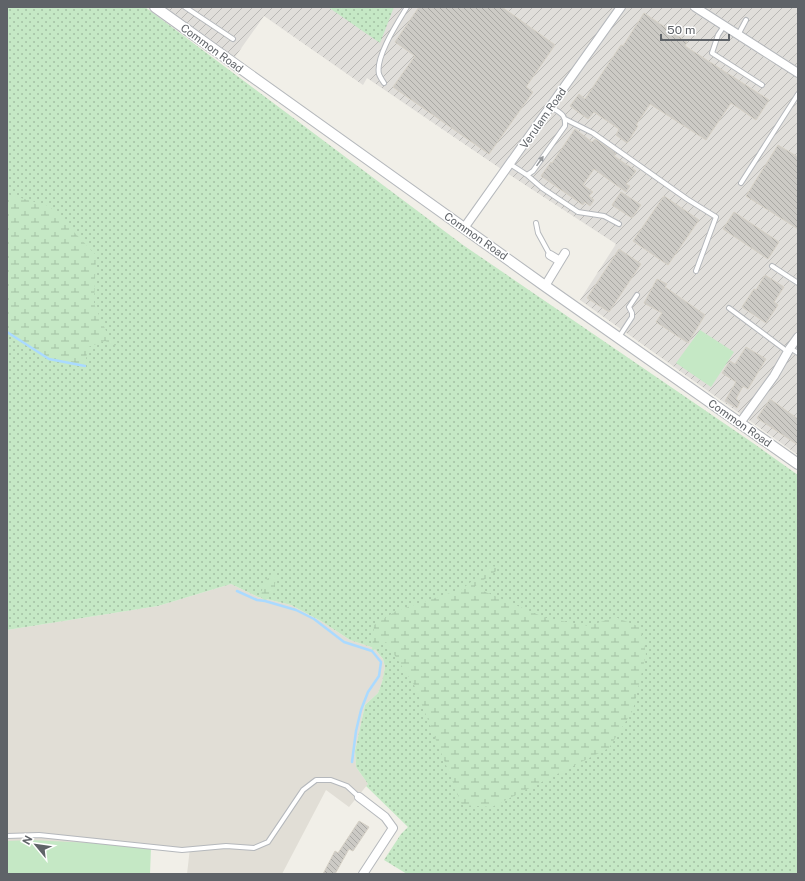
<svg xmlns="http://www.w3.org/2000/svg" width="805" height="881" viewBox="0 0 805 881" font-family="'Public Sans',sans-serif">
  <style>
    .industrial { fill: url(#industrial-furrows) }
    .education { fill: #e1ded6 }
    .grass { fill: url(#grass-dots) }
    .wetland { fill: url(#wetland-marsh) }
    .park { fill: #c5e8c5 }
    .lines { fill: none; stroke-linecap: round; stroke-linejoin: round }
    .stream { stroke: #aadaff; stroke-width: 2.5 }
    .building { fill: url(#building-back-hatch); stroke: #d6d1c6 }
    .service-casing { stroke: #b5b8bc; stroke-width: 6 }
    .minor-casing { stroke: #b5b8bc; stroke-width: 10 }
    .tertiary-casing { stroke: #b5b8bc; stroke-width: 12 }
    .service { stroke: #fff; stroke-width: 4 }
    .minor { stroke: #fff; stroke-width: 8 }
    .tertiary { stroke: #fff; stroke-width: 10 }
    .oneway { fill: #979a9d }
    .labels { text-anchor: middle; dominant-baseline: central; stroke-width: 3; stroke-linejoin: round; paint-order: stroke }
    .street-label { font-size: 11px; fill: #5f6368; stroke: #fff }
  </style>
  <defs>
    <pattern id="industrial-furrows" width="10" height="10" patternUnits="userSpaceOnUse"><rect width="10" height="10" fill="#e0deda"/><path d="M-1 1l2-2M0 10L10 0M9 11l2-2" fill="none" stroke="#b9b8b5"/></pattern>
    <pattern id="grass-dots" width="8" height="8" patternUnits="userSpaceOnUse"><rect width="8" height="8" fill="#c5e8c5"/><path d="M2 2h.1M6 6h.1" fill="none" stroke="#a3c0a4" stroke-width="1.8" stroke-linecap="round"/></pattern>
    <pattern id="wetland-marsh" width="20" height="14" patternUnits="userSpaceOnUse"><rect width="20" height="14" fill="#c5e8c5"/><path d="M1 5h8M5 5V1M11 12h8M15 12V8" fill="none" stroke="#a3c0a4"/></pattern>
    <pattern id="building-back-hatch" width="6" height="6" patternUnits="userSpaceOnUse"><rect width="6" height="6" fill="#cccac5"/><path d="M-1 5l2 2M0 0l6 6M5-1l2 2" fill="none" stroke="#a9a8a4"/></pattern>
  </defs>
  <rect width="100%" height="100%" fill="#f1efe8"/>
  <path class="industrial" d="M 165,7 L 798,7 L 798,455 L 580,300 L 616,244 L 510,175 L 367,78 L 363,85 L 264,16 L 235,57 Z"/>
  <path class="education" d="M 231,584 L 258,597 L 291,605 L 321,621 L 350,640 L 374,648 L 383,659 L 385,667 L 382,682 L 378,693 L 365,705 L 355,751 L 356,767 L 368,784 L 349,807 L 326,790 L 282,874 L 187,874 L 190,848 L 151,848 L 7,841 L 7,630 L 158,606 Z"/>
  <path class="grass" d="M 7,7 L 145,7 L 463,245 L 753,443 L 798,475 L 798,874 L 407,874 L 384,860 L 401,834 L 408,827 L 366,786 L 368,784 L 356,767 L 355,751 L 365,705 L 378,693 L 382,682 L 385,667 L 383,659 L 374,648 L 350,640 L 321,621 L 291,605 L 258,597 L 231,584 L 158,606 L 7,630 Z
    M 328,7 L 394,7 L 380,43 Z"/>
  <path class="wetland" d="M 7,194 L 49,206 L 96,255 L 94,304 L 107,333 L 124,349 L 105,341 L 88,347 L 85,366 L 49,359 L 7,332 Z
    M 491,566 L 497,567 L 496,571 L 474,587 L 546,618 L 589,626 L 615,617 L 640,627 L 646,654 L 633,710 L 609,748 L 492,807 L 462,805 L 414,685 L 386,642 L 372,651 L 374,625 L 396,611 L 462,589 Z
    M 272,573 L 276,579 L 273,593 L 265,601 L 261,597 L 263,584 Z"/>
  <path class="park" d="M 700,330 L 734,352 L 711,387 L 676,363 Z
    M 31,840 L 111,844 L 151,848 L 150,874 L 7,874 L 7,841 Z"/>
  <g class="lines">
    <path class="stream" d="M 7,332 L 49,359 L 85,366
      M 237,591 L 257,600 L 265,601 L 296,610 L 314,619 L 344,642 L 372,651 L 381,662 L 379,676 L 368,692 L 361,710 L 356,731 L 352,762"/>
  </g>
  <path class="building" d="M 419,7 L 502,7 L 555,45 L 526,87 L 533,92 L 489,154 L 393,87 L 415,56 L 395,42 Z
    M 644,13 L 687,42 L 685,46 L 769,100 L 756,120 L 731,103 L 706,140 L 650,104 L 636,125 L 638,126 L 627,143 L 616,135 L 619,129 L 594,112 L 588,119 L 570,106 L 579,94 L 585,99 L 621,45 L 623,46 Z
    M 575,129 L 592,142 L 595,139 L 616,153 L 614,156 L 636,171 L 626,184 L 630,186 L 626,192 L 594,169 L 583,185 L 593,192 L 589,196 L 594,200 L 590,206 L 585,202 L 583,205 L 541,176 L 551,162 L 552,163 Z
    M 778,145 L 798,157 L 798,229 L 746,196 Z
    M 621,192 L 641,205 L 632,218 L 612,205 Z
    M 664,196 L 699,220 L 668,265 L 633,241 Z
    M 734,212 L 779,242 L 768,259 L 723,229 Z
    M 619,249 L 641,264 L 609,312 L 587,298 Z
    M 765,275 L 784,287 L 774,302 L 778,305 L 766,323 L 742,307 L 754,289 L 756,290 Z
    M 657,279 L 667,284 L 665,287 L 705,315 L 688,343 L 656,322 L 662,313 L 644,303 Z
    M 746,347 L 766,359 L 748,389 L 743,386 L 736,399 L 740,402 L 737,408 L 725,401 L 736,382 L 722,373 L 730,361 L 735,364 Z
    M 770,399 L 798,419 L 798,445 L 757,418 Z
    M 359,821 L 369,827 L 353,851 L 349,849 L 335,874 L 323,874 L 335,851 L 338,853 Z"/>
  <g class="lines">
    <defs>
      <path id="service" d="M 185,7 L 233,39
        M 724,26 L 718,35 L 712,53 L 762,85
        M 738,35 L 746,20
        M 384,83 C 382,80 380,77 379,74 C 375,57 398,22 407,7
        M 565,119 L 593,133 L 687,199 L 716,217 L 696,271
        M 510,164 L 527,175 L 533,171 L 565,126 C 566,114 560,113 551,107
        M 527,175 L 542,188 L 578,212 L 604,216 L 619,224
        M 741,183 L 798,94
        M 536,223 L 538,233 L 550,255
        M 772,266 L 798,283
        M 729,308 L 788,352
        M 619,337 L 632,317 L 632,313 L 629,307 L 637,295
        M 790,348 L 798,353
        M 7,836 L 39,835 L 182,850 L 226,846 L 254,848 L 268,842 L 303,790 L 316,780 L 331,780 L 347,786 L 359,797"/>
      <path id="minor" d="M 695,7 L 798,73
        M 464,228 L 621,7
        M 550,255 L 560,261
        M 545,286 L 565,253
        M 740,423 L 774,376 L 790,348 L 798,337
        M 359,797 L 385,817 L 393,828 L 363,874"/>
      <path id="tertiary" d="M 155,7 L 545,286 L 798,464"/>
    </defs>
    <use href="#service" class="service-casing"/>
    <use href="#minor" class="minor-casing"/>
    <use href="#tertiary" class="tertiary-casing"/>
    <use href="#service" class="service"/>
    <use href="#minor" class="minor"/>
    <use href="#tertiary" class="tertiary"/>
  </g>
  <defs><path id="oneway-solid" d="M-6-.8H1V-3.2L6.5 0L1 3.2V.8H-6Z"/></defs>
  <use class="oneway" href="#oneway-solid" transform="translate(540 161) rotate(-55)"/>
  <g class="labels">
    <g class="street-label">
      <text transform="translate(212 48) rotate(36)">Common Road</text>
      <text transform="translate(543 118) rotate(-55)">Verulam Road</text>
      <text transform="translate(476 236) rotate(35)">Common Road</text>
      <text transform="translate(740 423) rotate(35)">Common Road</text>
    </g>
  </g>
  <rect width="805" height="881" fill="none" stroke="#5f6368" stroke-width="16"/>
  <g transform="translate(36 845) rotate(299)" stroke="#ffffff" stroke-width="3" paint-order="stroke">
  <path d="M0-3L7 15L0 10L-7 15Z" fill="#5f6368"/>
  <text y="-6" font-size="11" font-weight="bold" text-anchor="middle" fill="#5f6368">N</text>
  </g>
  <path d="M661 34v6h68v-6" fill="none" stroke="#5f6368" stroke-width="2"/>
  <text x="667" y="34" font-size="12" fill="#5f6368" stroke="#ffffff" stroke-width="3" paint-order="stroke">50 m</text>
</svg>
